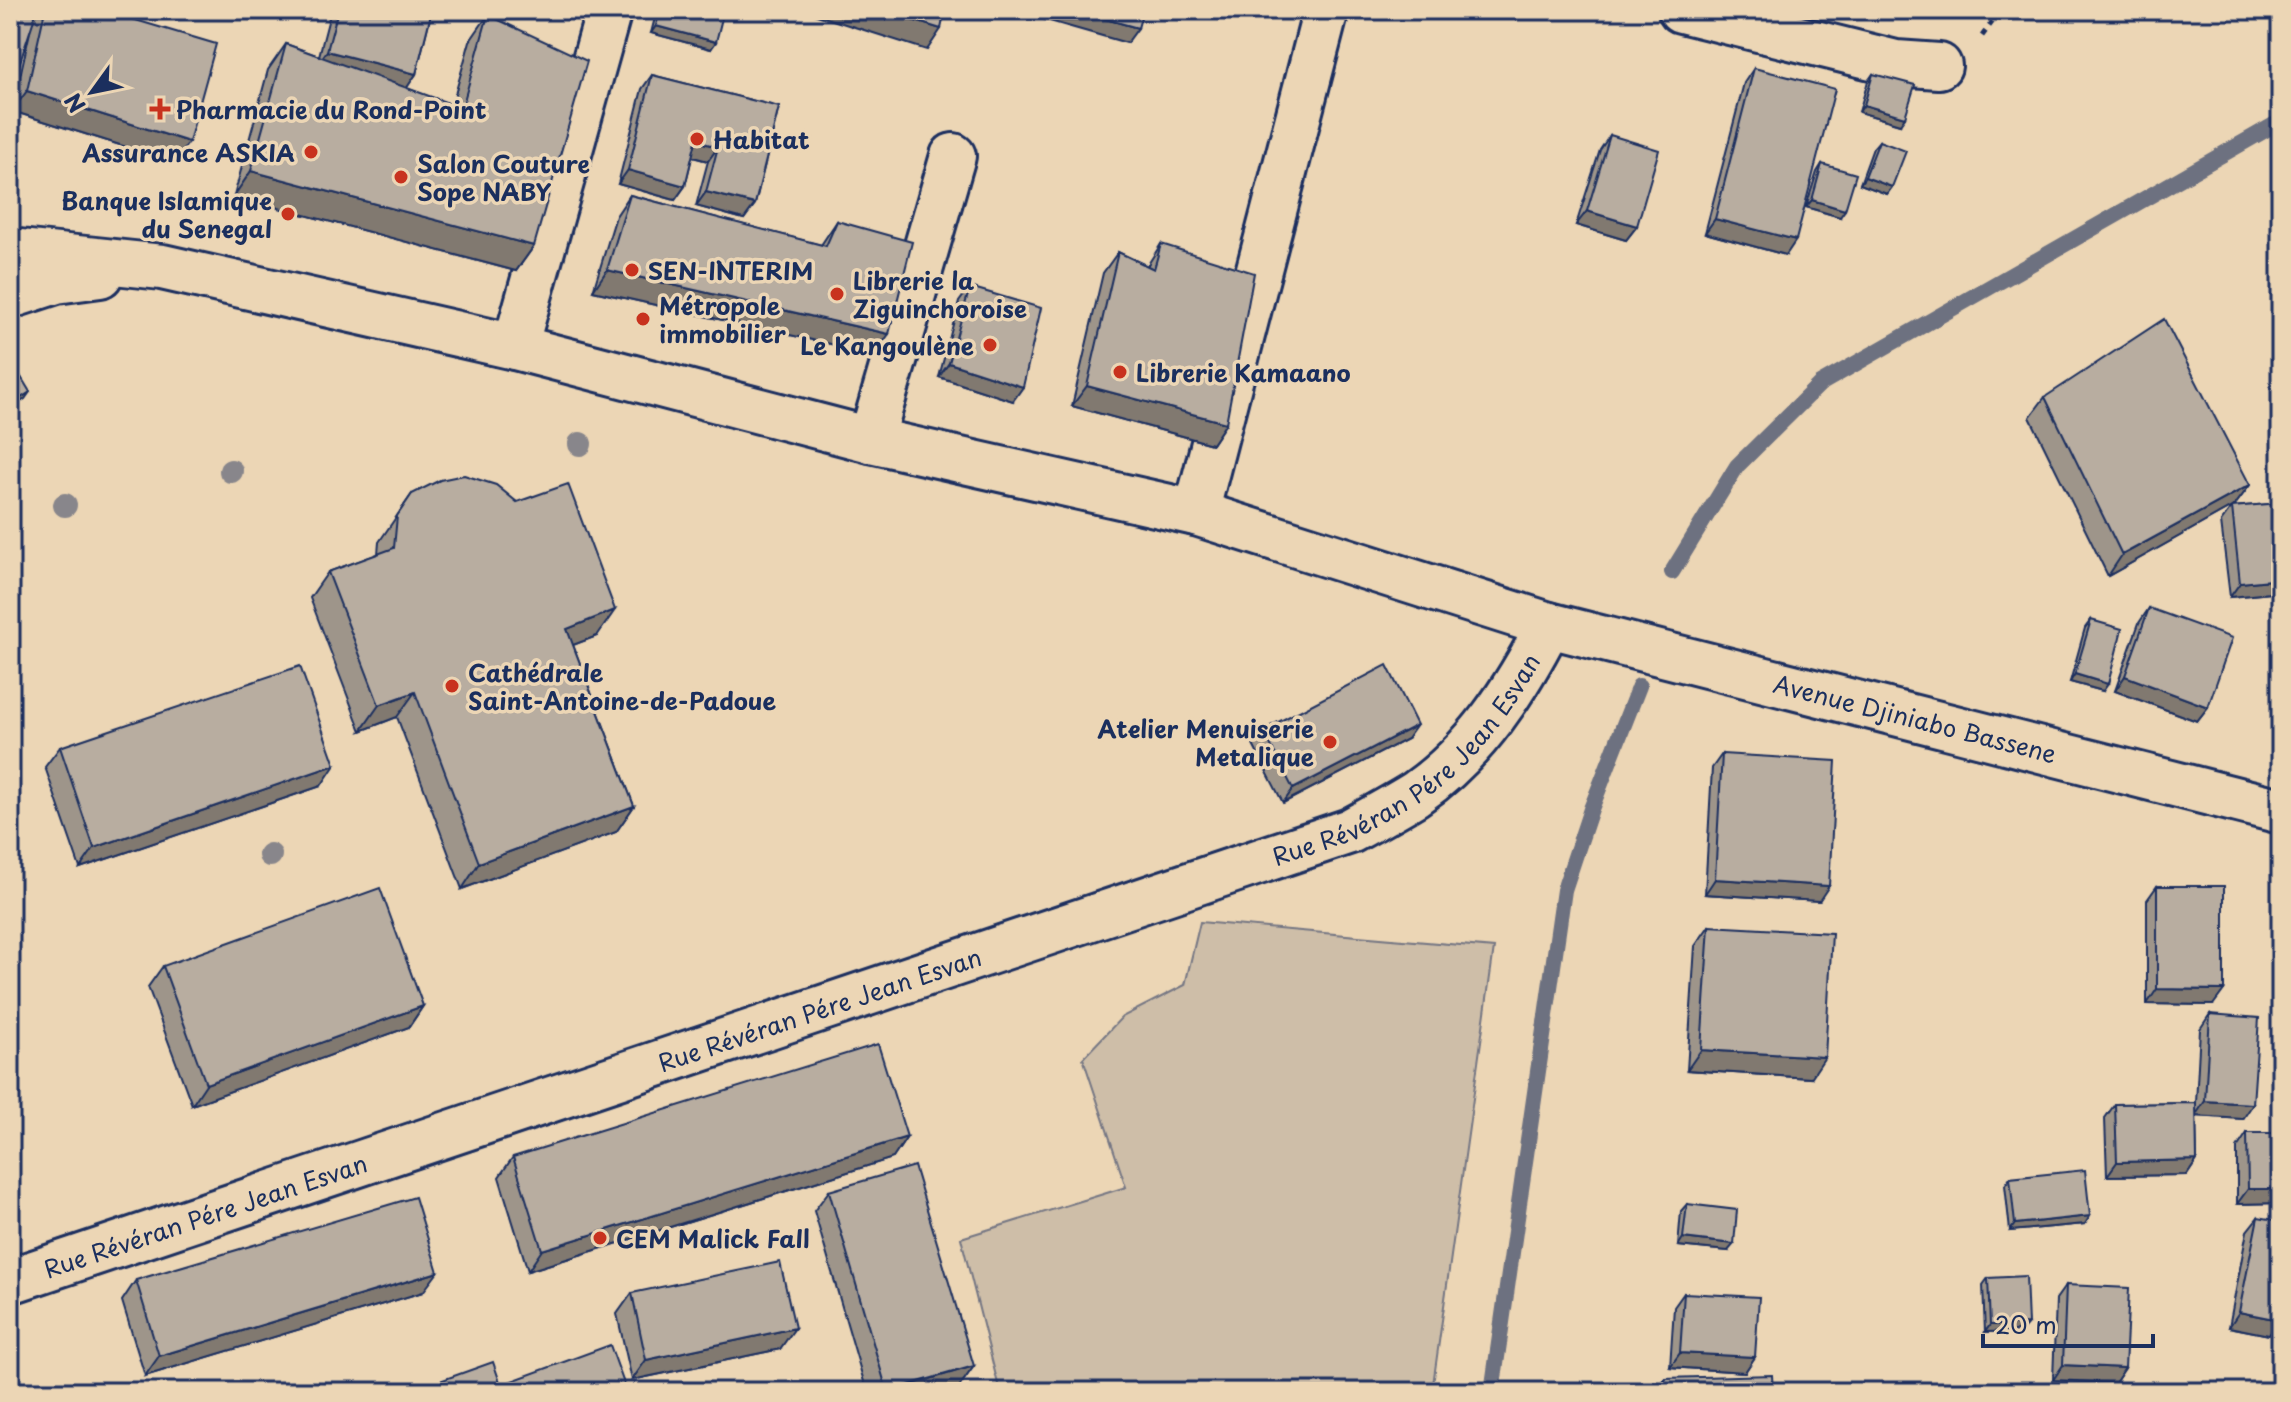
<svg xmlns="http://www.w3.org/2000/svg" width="2291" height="1402" viewBox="0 0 2291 1402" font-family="'Playpen Sans',sans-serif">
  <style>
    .green { fill: #cebea8; stroke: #747683; stroke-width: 2 }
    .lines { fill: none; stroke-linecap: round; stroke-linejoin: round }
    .stream { stroke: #6d7180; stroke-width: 16 }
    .minor-casing { stroke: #1b2f5e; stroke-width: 50 }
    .major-casing { stroke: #1b2f5e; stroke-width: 50 }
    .path { stroke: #1b2f5e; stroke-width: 5; stroke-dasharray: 6 6; stroke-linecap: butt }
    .minor { stroke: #ecd6b5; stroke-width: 44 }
    .major { stroke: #ecd6b5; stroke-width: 44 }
    .tree { fill: #88868b }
    .wall { fill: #9e958a; stroke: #1b2f5e; stroke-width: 2 }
    .shaded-wall { fill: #817970; stroke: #1b2f5e; stroke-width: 2 }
    .building { fill: #b8ada0; stroke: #1b2f5e; stroke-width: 2 }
    .poi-dot { fill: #c8321e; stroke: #ecd6b5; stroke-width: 3 }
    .labels { text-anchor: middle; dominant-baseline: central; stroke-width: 7; stroke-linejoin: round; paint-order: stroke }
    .poi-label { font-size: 24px; font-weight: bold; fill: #1b2f5e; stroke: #ecd6b5; text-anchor: start }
    .street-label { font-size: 24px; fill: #1b2f5e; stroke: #ecd6b5 }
  </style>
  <rect width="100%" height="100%" fill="#ecd6b5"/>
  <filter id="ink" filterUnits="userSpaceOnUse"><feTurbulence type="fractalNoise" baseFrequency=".0125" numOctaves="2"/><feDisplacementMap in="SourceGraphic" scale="16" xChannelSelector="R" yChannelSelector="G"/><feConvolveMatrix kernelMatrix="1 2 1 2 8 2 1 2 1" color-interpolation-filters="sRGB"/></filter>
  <g filter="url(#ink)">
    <path class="green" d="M 1200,922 L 1494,948 L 1432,1392 L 1000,1392 L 961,1238 L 1126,1187 L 1083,1058 L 1122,1017 L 1185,985 Z"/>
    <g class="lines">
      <path class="stream" d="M 1672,572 L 1737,466 L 1820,384 L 2281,121
        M 1492,1392 L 1564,890 L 1591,809 L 1639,686"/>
      <defs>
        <g id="minor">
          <path d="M 1681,10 L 1896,63 L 1939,66"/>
          <path d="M 515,347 L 609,10"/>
          <path d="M 871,440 L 953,156"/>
          <path d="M 1196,513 L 1326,10"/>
          <path id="s1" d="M 10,1281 L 1350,831 C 1372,819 1394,807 1415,794 C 1476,752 1516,689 1549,625"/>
        </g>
        <g id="major">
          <path id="s2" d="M 10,251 L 162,267 L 515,347 L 871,440 L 1196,513 L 1549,625 L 2281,811"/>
          <path d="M 10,296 L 56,281 L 100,275"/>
        </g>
      </defs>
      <use href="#minor" class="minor-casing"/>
      <use href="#major" class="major-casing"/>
      <path class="path" d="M 1982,36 L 2001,10"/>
      <use href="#minor" class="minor"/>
      <use href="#major" class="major"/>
    </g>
    <g class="tree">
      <circle cx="580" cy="444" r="12"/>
      <circle cx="231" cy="471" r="12"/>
      <circle cx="65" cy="505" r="12"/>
      <circle cx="270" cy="855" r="12"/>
    </g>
    <path class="wall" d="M 10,10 L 134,10 L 129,18 L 174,162 L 12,111 L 30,32 L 10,88 Z
      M 331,10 L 432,10 L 416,74 L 406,88 L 452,105 L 470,41 L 488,15 L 534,246 L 516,271 L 234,196 L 268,70 L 286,44 L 319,56 Z
      M 657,10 L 724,10 L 711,49 L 651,33 Z
      M 1754,68 L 1786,255 L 1705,233 L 1744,83 Z
      M 1873,74 L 1900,124 L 1859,112 L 1868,81 Z
      M 652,75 L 779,107 L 755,204 L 744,219 L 696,206 L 708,161 L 692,157 L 685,186 L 675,200 L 618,184 L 642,89 Z
      M 1610,135 L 1637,226 L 1626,240 L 1576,225 L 1600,150 Z
      M 1879,141 L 1892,187 L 1887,194 L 1860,184 L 1873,148 Z
      M 1822,164 L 1840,217 L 1806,207 L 1817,172 Z
      M 630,195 L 821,245 L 837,221 L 875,354 L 593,291 L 616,216 Z
      M 1161,244 L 1226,423 L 1212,444 L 1072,406 L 1103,273 L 1118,252 L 1147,266 Z
      M 970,287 L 1013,401 L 939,377 L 959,302 Z
      M 2045,397 L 2250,485 L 2235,505 L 2108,576 L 2030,417 Z
      M 412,494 L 597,636 L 573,645 L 634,806 L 616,832 L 462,889 L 397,717 L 361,731 L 310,598 L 328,572 L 378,554 L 379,542 Z
      M 2281,503 L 2281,592 L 2230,597 L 2221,522 L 2232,507 Z
      M 2149,608 L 2208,707 L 2197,721 L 2115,691 L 2139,623 Z
      M 2091,620 L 2103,691 L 2070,682 L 2085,628 Z
      M 1263,730 L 1407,739 L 1283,803 L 1253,745 Z
      M 60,747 L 321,786 L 80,868 L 45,767 Z
      M 1722,754 L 1819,901 L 1705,894 L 1712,768 Z
      M 2157,886 L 2213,1005 L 2147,1004 L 2147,900 Z
      M 1709,926 L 1811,1078 L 1687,1070 L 1695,946 Z
      M 163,966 L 423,1006 L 409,1027 L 192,1105 L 148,987 Z
      M 2210,1014 L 2243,1119 L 2196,1116 L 2197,1160 L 2187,1175 L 2107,1176 L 2105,1118 L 2115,1104 L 2196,1103 L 2200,1029 Z
      M 2247,1133 L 2281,1203 L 2237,1204 L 2237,1148 Z
      M 907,1137 L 893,1158 L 528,1271 L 499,1177 L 513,1157 Z
      M 2010,1178 L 2090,1216 L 2085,1224 L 2010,1231 L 2005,1185 Z
      M 829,1191 L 974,1366 L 959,1387 L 941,1392 L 867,1392 L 814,1211 Z
      M 1687,1204 L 1728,1251 L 1678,1246 L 1681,1211 Z
      M 2258,1217 L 2269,1335 L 2229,1327 L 2247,1231 Z
      M 1988,1278 L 2028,1324 L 2022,1331 L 1985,1332 L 1983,1285 Z
      M 136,1280 L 423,1292 L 145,1376 L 122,1301 Z
      M 2066,1285 L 2125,1368 L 2115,1383 L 2053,1380 L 2056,1299 Z
      M 632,1293 L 780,1349 L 632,1380 L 617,1314 Z
      M 1684,1293 L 1755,1357 L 1745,1372 L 1670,1367 L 1674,1307 Z
      M 1665,1378 L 1773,1392 L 1656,1392 Z"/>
    <path class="shaded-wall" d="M 70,10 L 124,10 L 133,13 L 123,27 Z
      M 801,10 L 880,10 L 941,29 L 927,50 Z
      M 1011,10 L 1073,10 L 1138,28 L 1127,43 Z
      M 656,26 L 716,42 L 711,49 L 651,33 Z
      M 327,51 L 416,74 L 406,89 L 317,65 Z
      M 27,91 L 189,142 L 174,162 L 12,111 Z
      M 1864,105 L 1905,117 L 1900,124 L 1859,112 Z
      M 696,141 L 718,147 L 708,161 L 686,155 Z
      M 628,170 L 685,186 L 675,200 L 618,184 Z
      M 251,171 L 534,246 L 516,271 L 234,196 Z
      M 1865,177 L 1892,187 L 1887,194 L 1860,184 Z
      M 706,192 L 755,204 L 744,219 L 696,206 Z
      M 1812,200 L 1845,210 L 1840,217 L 1806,207 Z
      M 1587,211 L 1637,226 L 1626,240 L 1576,225 Z
      M 1715,219 L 1796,240 L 1786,255 L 1705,233 Z
      M 607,270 L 889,334 L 875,354 L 593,291 Z
      M 949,363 L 1023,387 L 1013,401 L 939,377 Z
      M 1087,386 L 1226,423 L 1212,444 L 1072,406 Z
      M 30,392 L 25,399 L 10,409 L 10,405 Z
      M 2250,485 L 2235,505 L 2108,576 L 2122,555 Z
      M 2281,579 L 2281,592 L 2230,597 L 2240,583 Z
      M 615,610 L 597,636 L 549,654 L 567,629 Z
      M 2075,674 L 2108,684 L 2103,691 L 2070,682 Z
      M 2125,676 L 2208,707 L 2197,721 L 2115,691 Z
      M 415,692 L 397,717 L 361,731 L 379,705 Z
      M 1417,725 L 1407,739 L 1283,803 L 1293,789 Z
      M 335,765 L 321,786 L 80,868 L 94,848 Z
      M 634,806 L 616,832 L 462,889 L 479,863 Z
      M 1715,879 L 1829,886 L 1819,901 L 1705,894 Z
      M 2157,989 L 2224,990 L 2213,1005 L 2147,1004 Z
      M 423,1006 L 409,1027 L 192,1105 L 206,1084 Z
      M 1701,1050 L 1825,1057 L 1811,1078 L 1687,1070 Z
      M 2205,1101 L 2253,1104 L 2243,1119 L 2195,1116 Z
      M 907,1137 L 893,1158 L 528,1271 L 542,1250 Z
      M 2197,1160 L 2187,1175 L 2107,1176 L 2117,1162 Z
      M 2248,1189 L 2281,1189 L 2281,1203 L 2237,1204 Z
      M 2090,1216 L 2085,1224 L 2010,1231 L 2015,1224 Z
      M 1683,1238 L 1734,1244 L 1728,1251 L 1678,1246 Z
      M 438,1272 L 423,1292 L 145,1376 L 159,1356 Z
      M 2239,1312 L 2279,1320 L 2269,1335 L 2229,1327 Z
      M 2028,1324 L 2022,1331 L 1985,1332 L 1990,1325 Z
      M 795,1328 L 780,1349 L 632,1380 L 646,1360 Z
      M 1680,1353 L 1755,1357 L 1745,1372 L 1670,1367 Z
      M 2063,1365 L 2125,1368 L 2115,1383 L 2053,1380 Z
      M 974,1366 L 959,1387 L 941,1392 L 887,1392 Z"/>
    <path class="building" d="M 10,10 L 37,10 L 12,86 L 10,86 Z
      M 45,10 L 102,10 L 216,44 L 189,142 L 27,91 Z
      M 338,10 L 432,10 L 416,74 L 327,51 Z
      M 660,10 L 724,10 L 716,42 L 656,26 Z
      M 880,10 L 945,10 L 941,29 Z
      M 1073,10 L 1143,10 L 1138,28 Z
      M 488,15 L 587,61 L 534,246 L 251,171 L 286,44 L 462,108 Z
      M 1754,68 L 1835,89 L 1796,240 L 1715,219 Z
      M 1873,74 L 1915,85 L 1905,117 L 1864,105 Z
      M 652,75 L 779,107 L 755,204 L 706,192 L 718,147 L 696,141 L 685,186 L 628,170 Z
      M 1610,135 L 1659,150 L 1637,226 L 1587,211 Z
      M 1879,141 L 1906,151 L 1892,187 L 1865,177 Z
      M 1822,164 L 1856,174 L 1845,210 L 1812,200 Z
      M 630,195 L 826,246 L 837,221 L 912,242 L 889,334 L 607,270 Z
      M 1161,244 L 1254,273 L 1226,423 L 1087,386 L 1118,252 L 1154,269 Z
      M 970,287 L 1041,308 L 1023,387 L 949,363 Z
      M 2164,319 L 2250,485 L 2122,555 L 2045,397 Z
      M 18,372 L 30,392 L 10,405 L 10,376 Z
      M 464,475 L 496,485 L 517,502 L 568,484 L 615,610 L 567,629 L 634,806 L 479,863 L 415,692 L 379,705 L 328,572 L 394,548 L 397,516 L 412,494 L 440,480 Z
      M 2281,503 L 2281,579 L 2240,583 L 2232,507 Z
      M 2149,608 L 2232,638 L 2208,707 L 2125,676 Z
      M 2091,620 L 2122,629 L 2108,684 L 2075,674 Z
      M 1387,665 L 1417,725 L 1293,789 L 1263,730 Z
      M 300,666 L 335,765 L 94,848 L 60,747 Z
      M 1722,754 L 1836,761 L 1829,886 L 1715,879 Z
      M 2157,886 L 2224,886 L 2224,990 L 2157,989 Z
      M 380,888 L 423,1006 L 206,1084 L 163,966 Z
      M 1709,926 L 1832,933 L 1825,1057 L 1701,1050 Z
      M 2210,1014 L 2259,1018 L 2253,1104 L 2205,1101 Z
      M 878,1044 L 907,1137 L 542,1250 L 513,1157 Z
      M 2196,1103 L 2197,1160 L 2117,1162 L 2115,1104 Z
      M 2247,1133 L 2281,1133 L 2281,1189 L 2248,1189 Z
      M 914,1166 L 974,1366 L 887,1391 L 829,1191 Z
      M 2085,1170 L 2090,1216 L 2015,1224 L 2010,1178 Z
      M 415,1197 L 438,1272 L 159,1356 L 136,1280 Z
      M 1687,1204 L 1737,1210 L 1734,1244 L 1683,1238 Z
      M 2258,1217 L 2281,1221 L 2281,1310 L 2279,1320 L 2239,1312 Z
      M 780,1262 L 795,1328 L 646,1360 L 632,1293 Z
      M 2026,1276 L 2028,1324 L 1990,1325 L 1988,1278 Z
      M 2066,1285 L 2129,1288 L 2125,1368 L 2063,1365 Z
      M 1684,1293 L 1759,1297 L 1755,1357 L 1680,1353 Z
      M 610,1345 L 627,1392 L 409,1392 L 493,1362 L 501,1385 Z
      M 1772,1375 L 1773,1392 L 1666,1392 L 1665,1378 Z"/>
  </g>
  <g class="poi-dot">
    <path d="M156 97h8v8h8v8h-8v8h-8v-8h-8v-8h8z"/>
    <circle cx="697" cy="139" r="8"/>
    <circle cx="311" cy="152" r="8"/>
    <circle cx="401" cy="177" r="8"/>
    <circle cx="288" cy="214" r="8"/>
    <circle cx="632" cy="270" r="8"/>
    <circle cx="837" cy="294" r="8"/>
    <circle cx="643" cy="319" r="8"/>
    <circle cx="990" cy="345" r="8"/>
    <circle cx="1120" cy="372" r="8"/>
    <circle cx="452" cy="686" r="8"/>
    <circle cx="1330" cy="742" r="8"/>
    <circle cx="600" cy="1238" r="8"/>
  </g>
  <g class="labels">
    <g class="poi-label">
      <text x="176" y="109">Pharmacie du Rond-Point</text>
      <text x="713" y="139">Habitat</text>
      <text x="295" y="152" text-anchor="end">Assurance ASKIA</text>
      <text x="417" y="163">Salon Couture<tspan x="417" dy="28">Sope NABY</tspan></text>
      <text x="272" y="200" text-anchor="end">Banque Islamique<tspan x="272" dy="28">du Senegal</tspan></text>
      <text x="648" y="270">SEN-INTERIM</text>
      <text x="853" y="280">Librerie la<tspan x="853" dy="28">Ziguinchoroise</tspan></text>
      <text x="659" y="305">Métropole<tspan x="659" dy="28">immobilier</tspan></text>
      <text x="974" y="345" text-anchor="end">Le Kangoulène</text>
      <text x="1136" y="372">Librerie Kamaano</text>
      <text x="468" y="672">Cathédrale<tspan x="468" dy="28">Saint-Antoine-de-Padoue</tspan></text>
      <text x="1314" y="728" text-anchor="end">Atelier Menuiserie<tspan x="1314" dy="28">Metalique</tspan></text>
      <text x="616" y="1238">CEM Malick Fall</text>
    </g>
    <g class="street-label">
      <text stroke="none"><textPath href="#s2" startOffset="1964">Avenue Djiniabo Bassene</textPath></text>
      <text stroke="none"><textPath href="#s1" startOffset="1502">Rue Révéran Pére Jean Esvan</textPath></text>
      <text stroke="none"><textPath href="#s1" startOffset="854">Rue Révéran Pére Jean Esvan</textPath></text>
      <text stroke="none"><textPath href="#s1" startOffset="206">Rue Révéran Pére Jean Esvan</textPath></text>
    </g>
  </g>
  <rect width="2291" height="1402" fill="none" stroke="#ecd6b5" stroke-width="40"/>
  <rect x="20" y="20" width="2251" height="1362" fill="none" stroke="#1b2f5e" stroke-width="3" filter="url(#ink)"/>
  <g transform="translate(92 92) rotate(237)" stroke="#ecd6b5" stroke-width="6" paint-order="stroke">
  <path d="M0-6L14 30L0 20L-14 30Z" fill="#1b2f5e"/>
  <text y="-12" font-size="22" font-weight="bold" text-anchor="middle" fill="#1b2f5e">N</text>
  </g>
  <path d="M1983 1334v12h170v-12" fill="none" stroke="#1b2f5e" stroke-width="4"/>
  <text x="1995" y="1334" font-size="24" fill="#1b2f5e" stroke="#ecd6b5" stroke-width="6" paint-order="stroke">20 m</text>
</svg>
